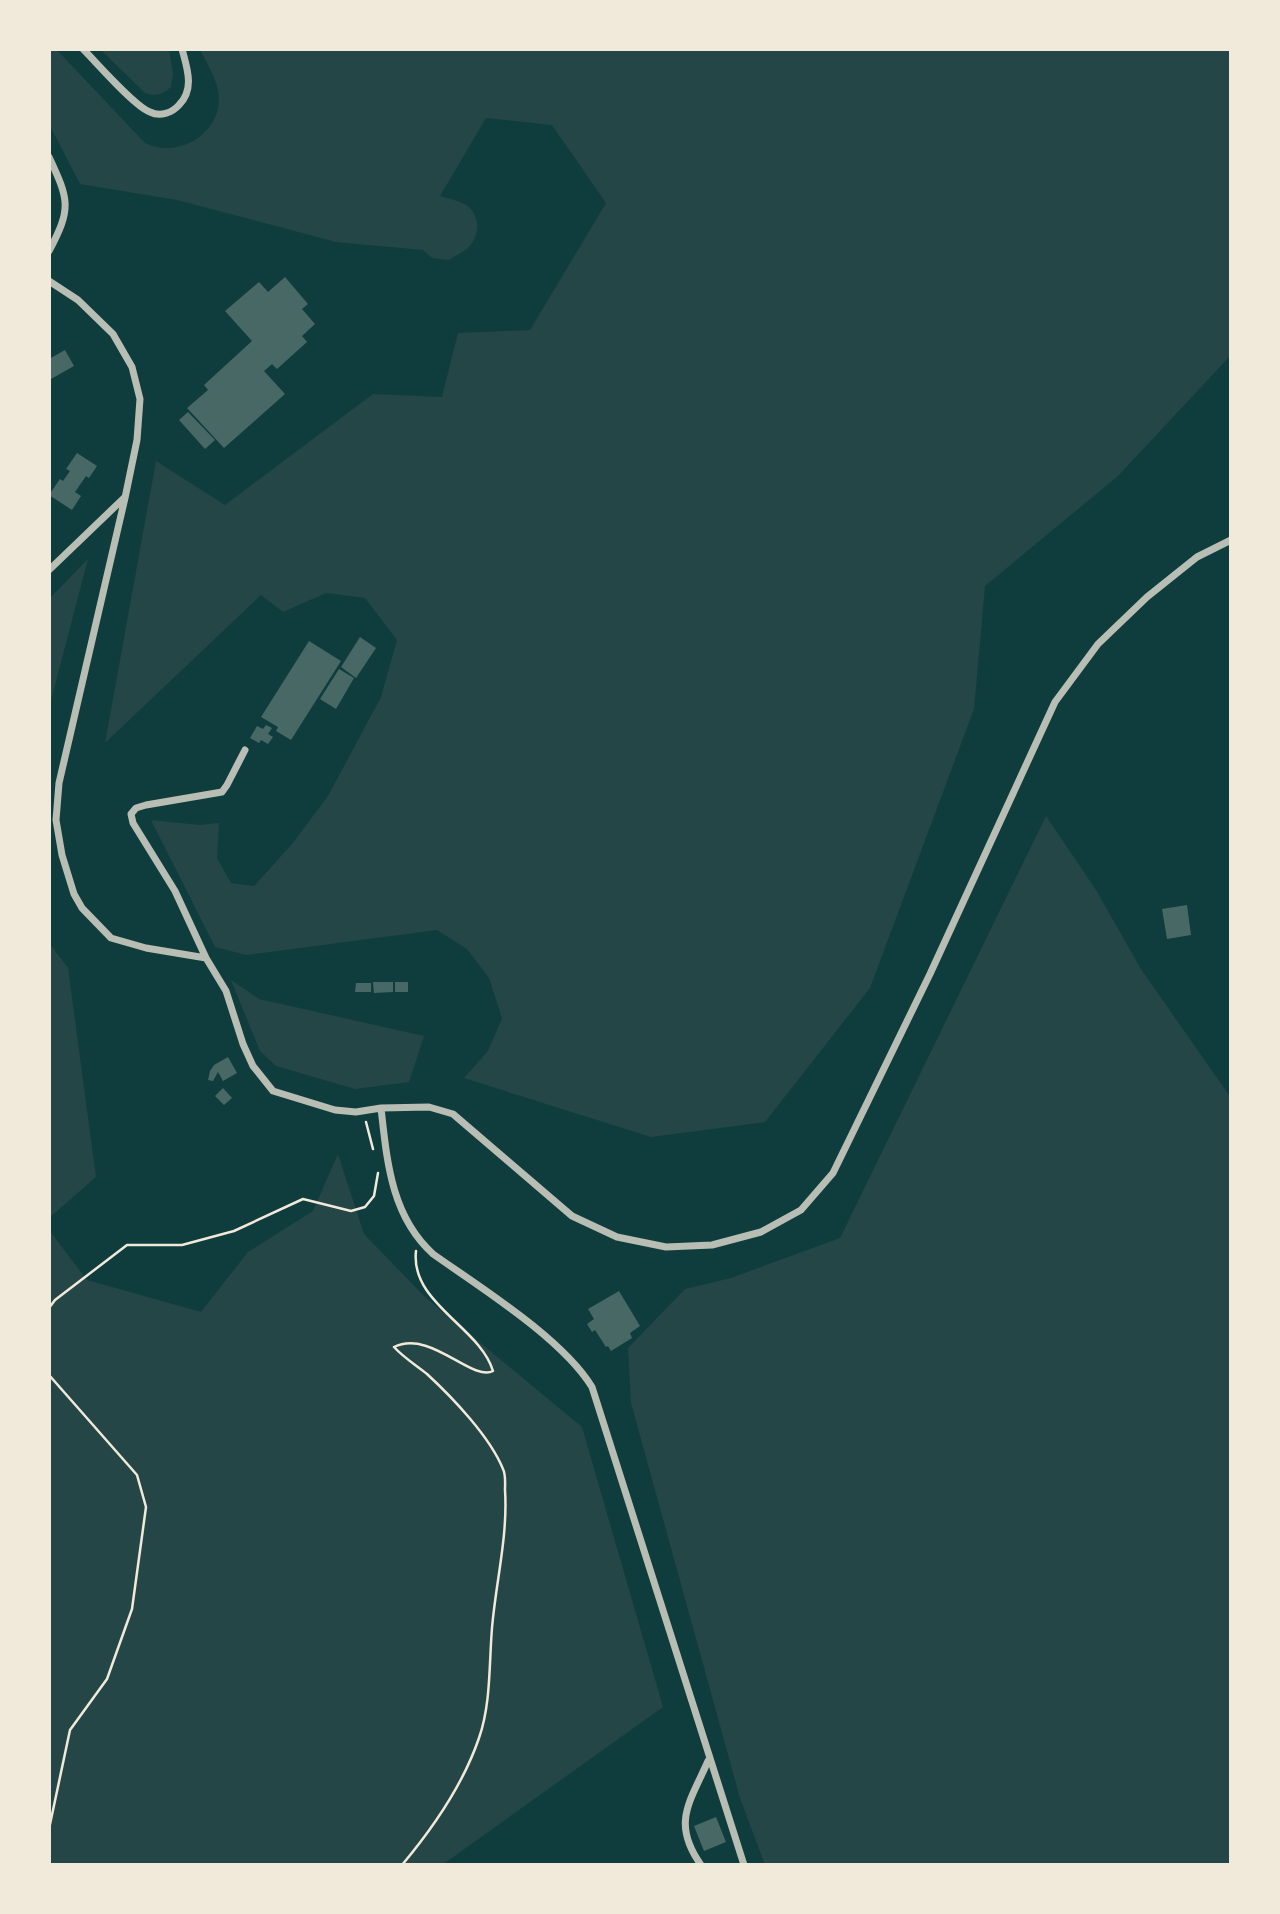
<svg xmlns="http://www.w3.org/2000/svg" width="1280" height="1914" viewBox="0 0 1280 1914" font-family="'Asap Condensed',sans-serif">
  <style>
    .green { fill: #244646 }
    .building { fill: #486865 }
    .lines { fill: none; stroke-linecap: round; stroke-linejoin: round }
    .path { stroke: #f1e9da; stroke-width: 2.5 }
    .minor { stroke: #b8beb3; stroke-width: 7 }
  </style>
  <rect width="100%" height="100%" fill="#0f3d3e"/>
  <path class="green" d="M 49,49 L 56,49 L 145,143 C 180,160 226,131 218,90 C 215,76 206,62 200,49 L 1231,49 L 1231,355 L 1118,476 L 985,586 L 974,709 L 870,988 L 765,1122 L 651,1137 L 464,1078 L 488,1051 L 502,1018 L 489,978 L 467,949 L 437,930 L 246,955 L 215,947 L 151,820 L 199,825 L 219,823 L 217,858 L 231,883 L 254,886 L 292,844 L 328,796 L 381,697 L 397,640 L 365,598 L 326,593 L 283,612 L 261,595 L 105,743 L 156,461 L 225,505 L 373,394 L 442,397 L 458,333 L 530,330 L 606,203 L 552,125 L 486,118 L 440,196 C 448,199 458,200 466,205 C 481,215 480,236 468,248 C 462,253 455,256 449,260 L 432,258 L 423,250 L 336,242 L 177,200 L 80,184 L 49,124 Z
    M 100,49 L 169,49 L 173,74 L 171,87 C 162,95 156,97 145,93 Z
    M 88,559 L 49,708 L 49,599 Z
    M 1046,816 L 1096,890 L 1141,969 L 1231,1098 L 1231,1865 L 765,1865 L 740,1798 L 631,1403 L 628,1348 L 685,1289 L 731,1278 L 840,1238 Z
    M 49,943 L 68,968 L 96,1177 L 49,1218 Z
    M 231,980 L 259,999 L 424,1036 L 409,1082 L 355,1089 L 276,1066 L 260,1051 Z
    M 338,1154 L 364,1234 L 425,1297 L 582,1427 L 663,1707 L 442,1865 L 49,1865 L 49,1230 L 87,1280 L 201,1312 L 248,1252 L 313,1211 Z"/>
  <path class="building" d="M 285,277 L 308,304 L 302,309 L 315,324 L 302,336 L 307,342 L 277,369 L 272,364 L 264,371 L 285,394 L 224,448 L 187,408 L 208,390 L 204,385 L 252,341 L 225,311 L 259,282 L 268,292 Z
    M 65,350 L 74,366 L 51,379 L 49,359 Z
    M 188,412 L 215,440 L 205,449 L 179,420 Z
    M 77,453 L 97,466 L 89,478 L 86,476 L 75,492 L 81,496 L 72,510 L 49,495 L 60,479 L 63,481 L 70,471 L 66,469 Z
    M 360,637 L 376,648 L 356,678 L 341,667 Z
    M 309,641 L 341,661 L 291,740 L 276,731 L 278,727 L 261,717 Z
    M 339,669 L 354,678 L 336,709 L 320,699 Z
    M 266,725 L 272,728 L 268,734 L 273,737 L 268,744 L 261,740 L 259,743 L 250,738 L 257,726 L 263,729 Z
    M 1187,905 L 1191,935 L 1167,939 L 1162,909 Z
    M 373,982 L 393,982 L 393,992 L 374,993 Z
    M 395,982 L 408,982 L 408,992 L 395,992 Z
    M 356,983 L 371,983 L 371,992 L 355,992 Z
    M 228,1057 L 237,1073 L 223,1081 L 218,1072 L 213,1081 L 208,1080 L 210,1071 L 214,1065 Z
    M 223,1088 L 232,1098 L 224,1105 L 215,1096 Z
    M 619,1291 L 640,1326 L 630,1333 L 632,1338 L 611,1351 L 608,1346 L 606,1347 L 595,1330 L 592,1332 L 587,1324 L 594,1319 L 588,1309 Z
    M 716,1817 L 726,1842 L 704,1851 L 694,1826 Z"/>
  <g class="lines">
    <path class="path" d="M 366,1122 L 373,1149
      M 49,1308 L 55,1300 L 127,1245 L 182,1245 L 234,1231 L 303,1199 L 351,1211 L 365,1207 L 374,1196 L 378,1173
      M 49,1375 L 137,1475 L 146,1507 L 132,1609 L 107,1679 L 70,1730 L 49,1829
      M 402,1865 C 433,1828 463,1785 479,1738 C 491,1704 489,1664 492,1628 C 496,1581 508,1536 505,1490 C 505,1483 506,1475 503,1469 C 490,1437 453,1398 427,1374 C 416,1365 404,1358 394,1347 C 430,1329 472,1382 493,1371 C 480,1327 410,1303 416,1251"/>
    <path class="minor" d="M 83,49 C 97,63 134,106 150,112 C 160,117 172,113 179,105 C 195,89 187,68 182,49
      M 49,157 C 69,200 72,208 49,251
      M 49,281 L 78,300 L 113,334 L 132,367 L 140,399 L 137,440 L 125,498 L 59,783 L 56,820 L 62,855 L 74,894 L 82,908 L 111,938 L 146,948 L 206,958 L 226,991 L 243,1044 L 253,1066 L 273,1091 L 335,1110 L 356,1112 L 381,1108 L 429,1107 L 453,1114 L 572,1216 L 617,1237 L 666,1247 L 712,1245 L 761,1232 L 801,1210 L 833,1173 L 930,974 L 1055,702 L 1098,644 L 1147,597 L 1197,557 L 1231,540
      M 49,570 L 124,498
      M 206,958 L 175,891 L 133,823 L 131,814 L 136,808 L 146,805 L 222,792 L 227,785 L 245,750
      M 381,1108 C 387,1161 391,1216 433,1254 C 481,1288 562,1338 592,1387 L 744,1865
      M 701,1865 C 671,1823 690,1802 708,1761"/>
  </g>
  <rect width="1280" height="1914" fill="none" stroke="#f1e9da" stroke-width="102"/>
</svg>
